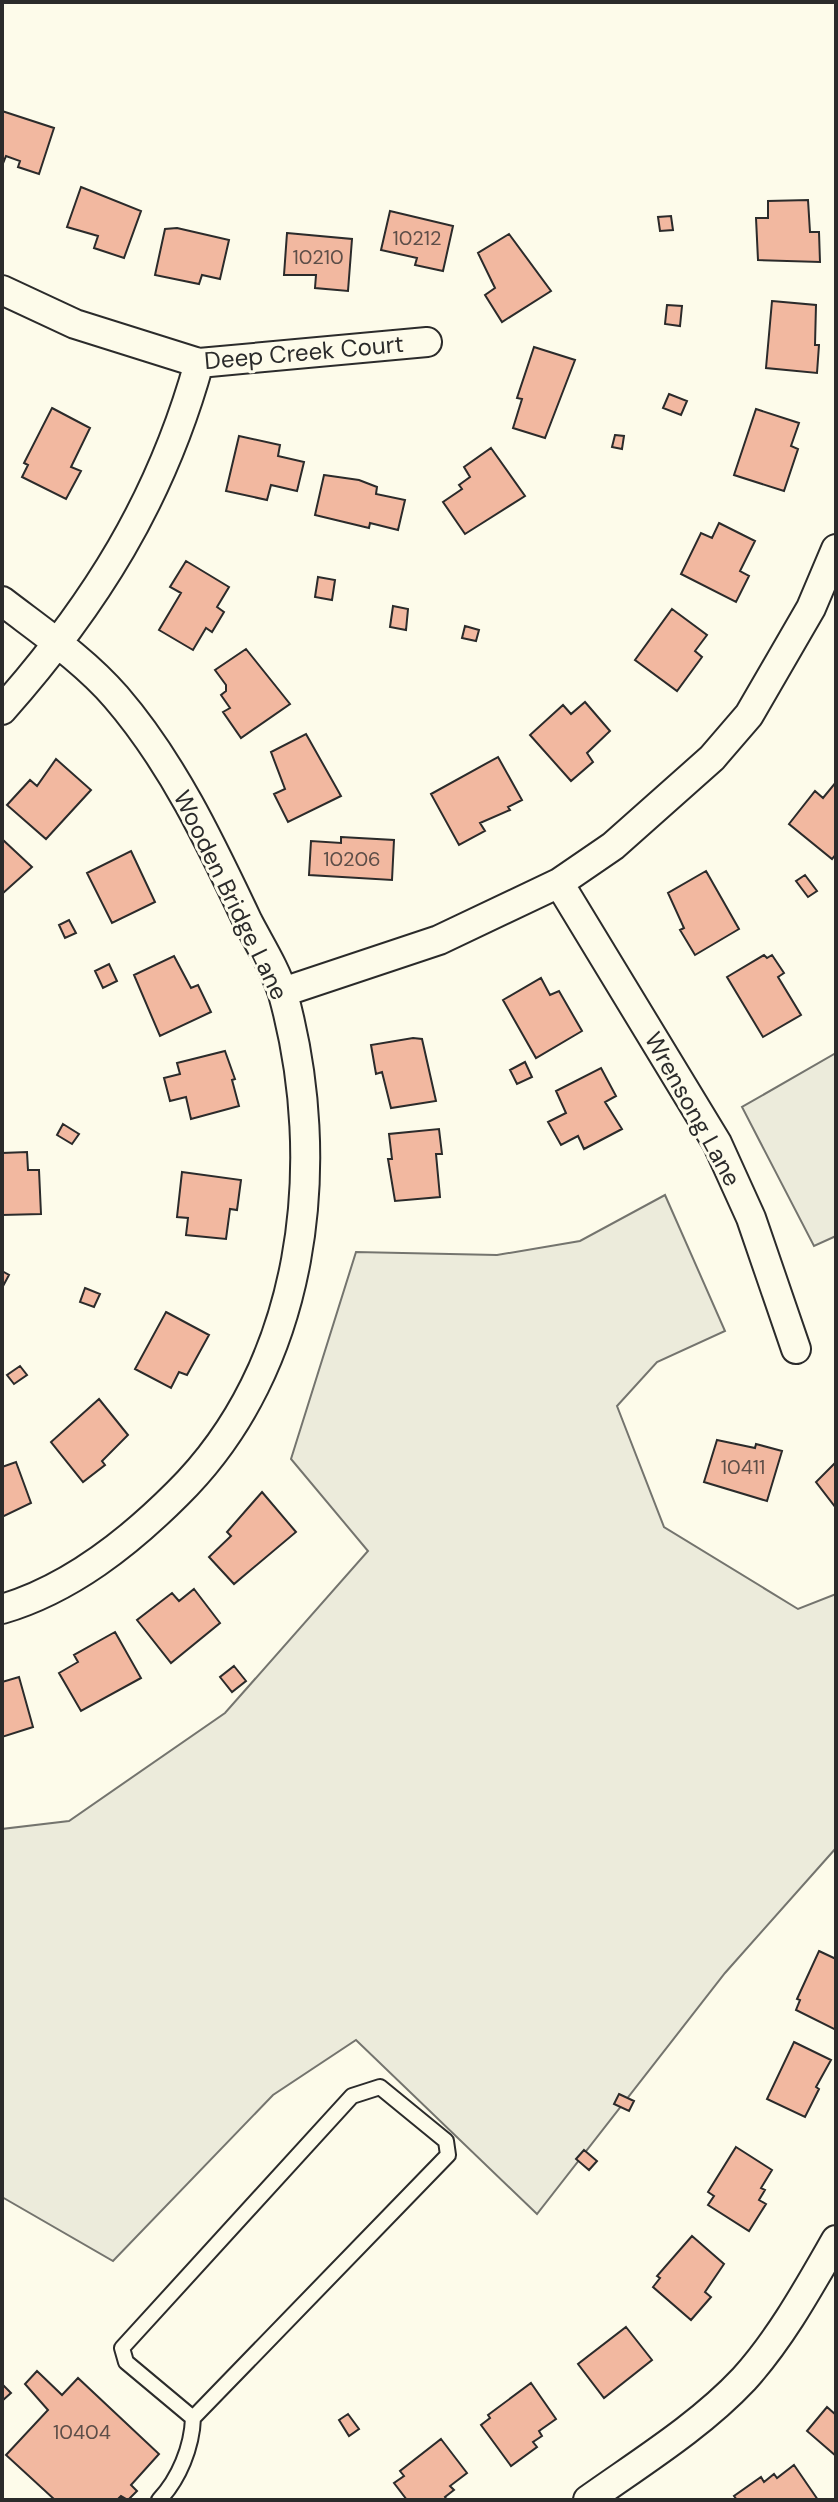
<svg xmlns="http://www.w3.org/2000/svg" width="838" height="2502" viewBox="0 0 838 2502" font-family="'DM Sans',sans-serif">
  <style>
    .green { fill: #ecebdb; stroke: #74746e; stroke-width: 2 }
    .building { fill: #f2b8a0; stroke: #2b2b2b; stroke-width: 2 }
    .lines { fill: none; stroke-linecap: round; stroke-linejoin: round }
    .lane-casing { stroke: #2b2b2b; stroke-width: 18 }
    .street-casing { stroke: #2b2b2b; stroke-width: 32 }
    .lane { stroke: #fdfbea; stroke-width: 14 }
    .street { stroke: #fdfbea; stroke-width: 28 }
    .labels { text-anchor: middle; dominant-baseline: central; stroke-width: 6; stroke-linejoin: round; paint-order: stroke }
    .number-label { font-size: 20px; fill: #5d4e48 }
    .street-label { font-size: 24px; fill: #2b2b2b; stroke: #fdfbea }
  </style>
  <rect width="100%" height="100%" fill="#fdfbea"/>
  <path class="green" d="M 836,1053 L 836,1236 L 814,1246 L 742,1107 Z
    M 665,1195 L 725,1331 L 657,1362 L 617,1406 L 664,1527 L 798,1609 L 836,1594 L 836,1848 L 725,1973 L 537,2214 L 356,2040 L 273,2095 L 113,2261 L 2,2197 L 2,1829 L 69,1821 L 225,1713 L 368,1551 L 291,1459 L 356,1252 L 497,1255 L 580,1241 Z"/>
  <path class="building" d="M 2,111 L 54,128 L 39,174 L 18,167 L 20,161 L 6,156 L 2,166 Z
    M 81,187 L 141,211 L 124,258 L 94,248 L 98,236 L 67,227 Z
    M 808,200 L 810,232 L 819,232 L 820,262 L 758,260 L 756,218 L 768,218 L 768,201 Z
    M 390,211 L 453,226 L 443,271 L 415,265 L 417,258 L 381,250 Z
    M 671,216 L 673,230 L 660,231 L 658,217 Z
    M 177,228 L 229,240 L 220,279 L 202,275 L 199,284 L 155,275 L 165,229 Z
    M 287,233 L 352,239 L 348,291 L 315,288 L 316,275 L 284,275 Z
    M 509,234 L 551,291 L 502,322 L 485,295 L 495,288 L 478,253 Z
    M 772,301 L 816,305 L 815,345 L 819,345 L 817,373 L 766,368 Z
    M 667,305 L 682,306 L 680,326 L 665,324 Z
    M 534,347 L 575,360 L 545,438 L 513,428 L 522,399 L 517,398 Z
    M 669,394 L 687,401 L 681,415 L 663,408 Z
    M 52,408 L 90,428 L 71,467 L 81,471 L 66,499 L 22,477 L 28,465 L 24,463 Z
    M 756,409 L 799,423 L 791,446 L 798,449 L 784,491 L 734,475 Z
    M 615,435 L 624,436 L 622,449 L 612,447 Z
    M 239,436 L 280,445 L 278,456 L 304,462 L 297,491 L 271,485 L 267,500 L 226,491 Z
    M 491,448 L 525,496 L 465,534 L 443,502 L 462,489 L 459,485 L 470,477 L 464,467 Z
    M 324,475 L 359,480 L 377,487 L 376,494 L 405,500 L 398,530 L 370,523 L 369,528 L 315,515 Z
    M 719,523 L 755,541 L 740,571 L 749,576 L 736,602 L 681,574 L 701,533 L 712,538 Z
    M 186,561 L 229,587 L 217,607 L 224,612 L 212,632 L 206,628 L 193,650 L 159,630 L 181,593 L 170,587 Z
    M 318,577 L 335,580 L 332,600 L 315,597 Z
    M 393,606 L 408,609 L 406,630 L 390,627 Z
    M 672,609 L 707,635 L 695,651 L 702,657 L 677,691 L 635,660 Z
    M 465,626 L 479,630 L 476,641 L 462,638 Z
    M 246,649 L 290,704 L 241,738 L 223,712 L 230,708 L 221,695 L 226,691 L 226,685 L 215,670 Z
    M 585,702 L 610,731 L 587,753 L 593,762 L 571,781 L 530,735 L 563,705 L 571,714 Z
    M 306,734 L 341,796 L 288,822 L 274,794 L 285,789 L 271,752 Z
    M 498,757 L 522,800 L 508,807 L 510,810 L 480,823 L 485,831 L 459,845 L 431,794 Z
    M 56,759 L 91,790 L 46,839 L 7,805 L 30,780 L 37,786 Z
    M 836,782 L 836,854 L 832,859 L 789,824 L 815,791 L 823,798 Z
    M 341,837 L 394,840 L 392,880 L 309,875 L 311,841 L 341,843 Z
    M 2,839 L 32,867 L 2,894 Z
    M 131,851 L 155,902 L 112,923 L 87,873 Z
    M 706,871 L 739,929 L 695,955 L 680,930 L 684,928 L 668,893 Z
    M 805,875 L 817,891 L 808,897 L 796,881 Z
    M 69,920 L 76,933 L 65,938 L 59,925 Z
    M 764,955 L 767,958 L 772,955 L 784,973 L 778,977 L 801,1015 L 763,1037 L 727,977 Z
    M 174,956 L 191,988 L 198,985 L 211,1012 L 160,1036 L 134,975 Z
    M 109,964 L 117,981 L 103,988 L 95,971 Z
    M 541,978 L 550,995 L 559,991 L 582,1031 L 536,1058 L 503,1000 Z
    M 413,1038 L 422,1039 L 436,1101 L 391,1108 L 382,1072 L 376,1074 L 371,1045 Z
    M 225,1051 L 235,1079 L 232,1080 L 239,1106 L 191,1119 L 186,1097 L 170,1101 L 164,1078 L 180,1074 L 177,1063 Z
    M 525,1062 L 532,1077 L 517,1084 L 510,1070 Z
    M 601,1068 L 616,1096 L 605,1102 L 622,1129 L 584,1149 L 578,1136 L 561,1145 L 548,1122 L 566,1113 L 556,1091 Z
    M 63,1124 L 79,1134 L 72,1144 L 57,1135 Z
    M 439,1129 L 442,1154 L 436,1154 L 440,1197 L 395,1201 L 388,1159 L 392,1159 L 389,1134 Z
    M 27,1152 L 28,1170 L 39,1170 L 41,1214 L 2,1215 L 2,1153 Z
    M 182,1172 L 241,1180 L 237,1210 L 230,1209 L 226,1239 L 186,1235 L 188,1218 L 177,1217 Z
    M 2,1271 L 9,1275 L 2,1288 Z
    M 85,1288 L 100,1294 L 94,1307 L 80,1302 Z
    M 166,1312 L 209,1335 L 187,1375 L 179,1372 L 171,1388 L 135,1369 Z
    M 20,1366 L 27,1375 L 14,1384 L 7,1375 Z
    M 99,1399 L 128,1435 L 102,1461 L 105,1465 L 83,1482 L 51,1442 Z
    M 717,1440 L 755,1448 L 756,1444 L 782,1451 L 767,1501 L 704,1482 Z
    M 16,1462 L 31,1503 L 2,1517 L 2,1467 Z
    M 836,1462 L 836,1508 L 816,1482 Z
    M 262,1492 L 296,1532 L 234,1584 L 209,1557 L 231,1536 L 227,1532 Z
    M 194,1589 L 220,1623 L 171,1663 L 137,1620 L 172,1593 L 179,1601 Z
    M 115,1632 L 141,1678 L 81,1711 L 59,1673 L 78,1662 L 74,1655 Z
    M 234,1666 L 246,1681 L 232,1692 L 220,1677 Z
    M 19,1677 L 33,1727 L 2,1737 L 2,1682 Z
    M 819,1951 L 836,1959 L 836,2030 L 796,2010 L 800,2000 L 797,1999 Z
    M 794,2042 L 831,2060 L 816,2087 L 819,2089 L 805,2117 L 767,2099 Z
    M 619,2094 L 634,2101 L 629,2111 L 614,2104 Z
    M 736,2147 L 772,2170 L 761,2188 L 765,2190 L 759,2200 L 766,2204 L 749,2231 L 708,2205 L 714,2196 L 708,2192 Z
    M 584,2150 L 597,2161 L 589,2170 L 576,2159 Z
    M 692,2236 L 724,2264 L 705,2292 L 711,2297 L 691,2320 L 653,2287 L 660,2278 L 657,2276 Z
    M 626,2327 L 652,2360 L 604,2398 L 578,2364 Z
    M 37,2371 L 62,2395 L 78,2378 L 159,2454 L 131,2485 L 137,2491 L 128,2500 L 121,2496 L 117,2500 L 55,2500 L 6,2455 L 48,2410 L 25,2384 Z
    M 531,2383 L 556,2419 L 539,2431 L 542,2436 L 533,2442 L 537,2447 L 511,2466 L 481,2425 L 490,2418 L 488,2415 Z
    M 2,2384 L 11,2393 L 2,2401 Z
    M 827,2407 L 836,2415 L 836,2456 L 807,2431 Z
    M 348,2414 L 359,2429 L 349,2436 L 339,2420 Z
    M 441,2439 L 467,2473 L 450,2486 L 454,2490 L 445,2497 L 447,2500 L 407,2500 L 394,2483 L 404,2476 L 400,2471 Z
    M 794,2465 L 818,2500 L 737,2500 L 734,2496 L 761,2477 L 764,2482 L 774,2474 L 777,2478 Z"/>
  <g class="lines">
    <defs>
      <path id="lane" d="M 159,2500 C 179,2479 192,2447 193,2418 L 448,2155 L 446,2141 L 380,2087 L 352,2096 L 122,2348 L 126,2362 L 193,2418"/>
      <path id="street" d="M 2,290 L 75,324 L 199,363 L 427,342
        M 2,601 C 41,631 84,660 116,697 C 173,763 211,844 248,922 C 260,945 276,970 283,994 C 330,1164 306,1367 177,1494 C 128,1543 70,1589 2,1609
        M 2,710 C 95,605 161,500 199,363
        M 559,883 L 717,1143 L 751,1218 L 796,1349
        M 283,992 L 439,940 L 559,883 L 613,846 L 712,758 L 749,715 L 811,608 L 836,549
        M 588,2500 C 640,2463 700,2426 744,2379 C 781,2338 809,2287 836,2240"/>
    </defs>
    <use href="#lane" class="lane-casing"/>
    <use href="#street" class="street-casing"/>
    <use href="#lane" class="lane"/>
    <use href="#street" class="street"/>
  </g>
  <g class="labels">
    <g class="number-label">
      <text x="417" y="238">10212</text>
      <text x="318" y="257">10210</text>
      <text x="352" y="859">10206</text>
      <text x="743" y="1467">10411</text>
      <text x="82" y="2432">10404</text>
    </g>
    <g class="street-label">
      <text transform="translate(304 352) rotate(-5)">Deep Creek Court</text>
      <text transform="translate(231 895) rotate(64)">Wooden Bridge Lane</text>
      <text transform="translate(693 1109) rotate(61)">Wrensong Lane</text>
    </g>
  </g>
  <rect width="838" height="2502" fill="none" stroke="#2b2b2b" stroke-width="8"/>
</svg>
